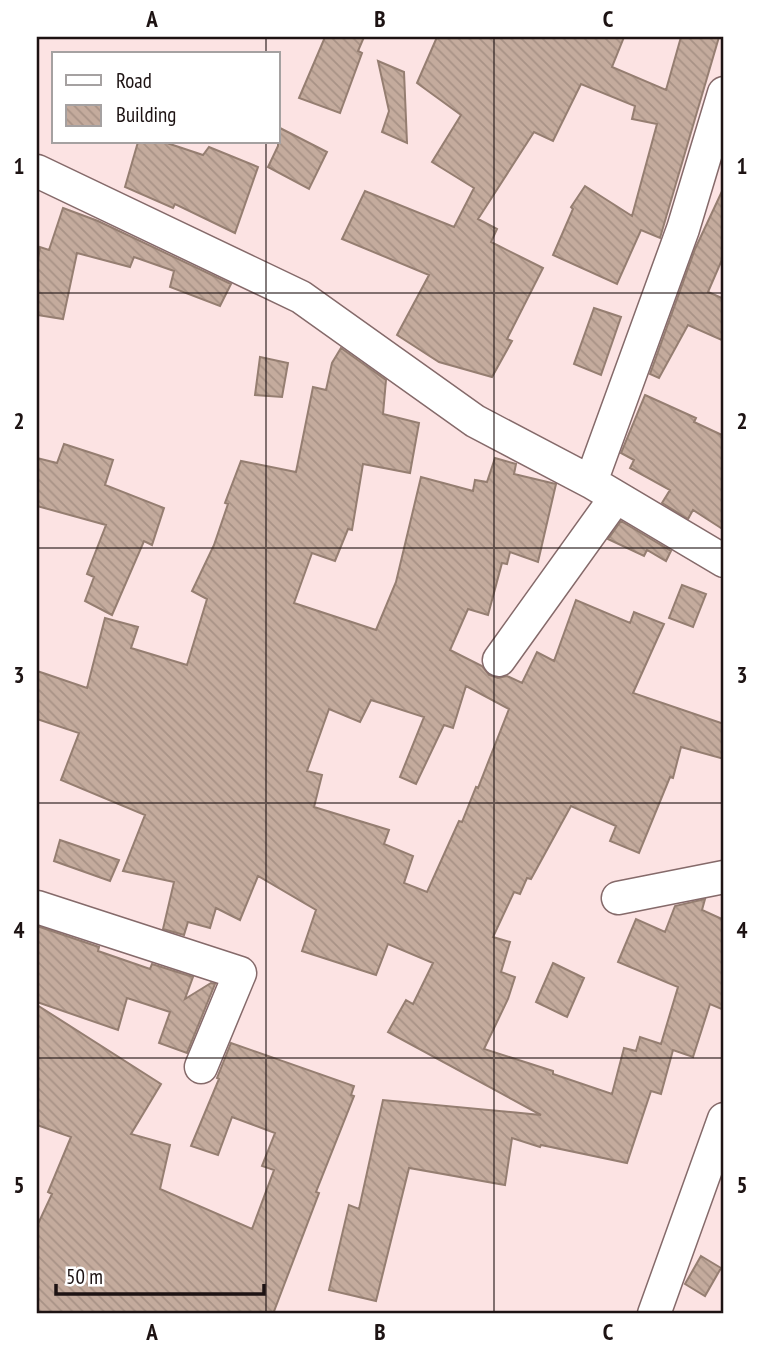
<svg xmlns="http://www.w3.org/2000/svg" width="761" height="1351" viewBox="0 0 761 1351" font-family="'PT Sans Narrow',sans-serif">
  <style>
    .building { fill: url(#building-back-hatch); stroke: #957e71; stroke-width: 2; fill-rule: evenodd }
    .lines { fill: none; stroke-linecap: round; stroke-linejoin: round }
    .street-casing { stroke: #856a6a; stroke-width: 35 }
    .street { stroke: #fff; stroke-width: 32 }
    .grid { fill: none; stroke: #1d1313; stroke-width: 2; stroke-opacity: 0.55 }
    .neatline { fill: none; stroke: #1d1313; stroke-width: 2.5 }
    .grid-label { font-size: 23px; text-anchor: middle; font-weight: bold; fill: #1d1313 }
  </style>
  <defs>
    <pattern id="building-back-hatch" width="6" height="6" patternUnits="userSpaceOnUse" patternTransform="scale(1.75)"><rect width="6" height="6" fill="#c4ab9d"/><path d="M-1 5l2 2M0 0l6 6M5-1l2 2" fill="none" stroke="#a89286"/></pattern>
  </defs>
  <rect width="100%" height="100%" fill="#fce3e3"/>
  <path class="building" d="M 325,37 L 364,37 L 358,51 L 362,53 L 340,113 L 299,98 Z
    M 437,37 L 624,37 L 612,67 L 666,90 L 681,37 L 719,37 L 660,238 L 641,230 L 617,284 L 553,255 L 573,209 L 571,207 L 585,186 L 632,216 L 657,124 L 632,119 L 635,106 L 581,84 L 553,141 L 534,132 L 478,219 L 497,229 L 491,242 L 543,268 L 507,339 L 512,341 L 492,377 L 439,362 L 397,335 L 429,275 L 342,239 L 365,191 L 454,227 L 474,188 L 432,162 L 461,115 L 417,83 Z
    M 378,61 L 404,72 L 407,143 L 382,132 L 389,111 Z
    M 278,127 L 327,152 L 309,189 L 268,167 L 278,146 Z
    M 138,142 L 164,142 L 203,155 L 209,147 L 258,167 L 235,233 L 175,204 L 173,208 L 125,187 Z
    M 724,187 L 724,255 L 708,292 L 724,299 L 724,341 L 688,325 L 659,378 L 650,374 L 695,249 Z
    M 63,208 L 98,221 L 231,284 L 220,306 L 170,287 L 174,271 L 134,257 L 130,267 L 77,253 L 63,319 L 37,315 L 37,266 L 40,247 L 49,250 Z
    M 594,308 L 621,317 L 601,375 L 574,364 Z
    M 341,348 L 386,380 L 383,414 L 419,423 L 410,473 L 363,464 L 352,530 L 348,529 L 335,561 L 312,553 L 294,603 L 376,630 L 396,582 L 421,477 L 473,491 L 475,480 L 487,482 L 495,458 L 516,464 L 514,474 L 556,484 L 538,562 L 510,552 L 507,564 L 502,563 L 488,615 L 468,609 L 450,650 L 482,666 L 489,675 L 498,678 L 507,676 L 522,683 L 537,652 L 554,661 L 576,600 L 630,623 L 634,612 L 664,624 L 633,693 L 724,724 L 724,759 L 681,747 L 673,778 L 670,777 L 639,853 L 610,841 L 616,826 L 571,806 L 531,879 L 527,878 L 520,894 L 514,892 L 493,937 L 510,942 L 501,972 L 515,977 L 508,999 L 484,1049 L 553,1071 L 553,1074 L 612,1094 L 624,1048 L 636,1051 L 640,1037 L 661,1044 L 678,987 L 618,962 L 636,919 L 665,932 L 675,906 L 705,899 L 702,910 L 724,920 L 724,1010 L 710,1004 L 693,1057 L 673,1050 L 661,1094 L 651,1091 L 627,1163 L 541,1145 L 540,1147 L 512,1138 L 505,1185 L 409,1168 L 376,1301 L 329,1290 L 349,1205 L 359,1209 L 383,1100 L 541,1115 L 388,1032 L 406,1000 L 413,1004 L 433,963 L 388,944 L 376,975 L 302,951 L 316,910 L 258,876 L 240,920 L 216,908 L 210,928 L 188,922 L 184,935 L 163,929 L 174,882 L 123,871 L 145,815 L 61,780 L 79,733 L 37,719 L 37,671 L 87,688 L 105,618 L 138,627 L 131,648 L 187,665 L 207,599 L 192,591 L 214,545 L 228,504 L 225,503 L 241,461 L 296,472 L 313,387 L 326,390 L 332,363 ZM 466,686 L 509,709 L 478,788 L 476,787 L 462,822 L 459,821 L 427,892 L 404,883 L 413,856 L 384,844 L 389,830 L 314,807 L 322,775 L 307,771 L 329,709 L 360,722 L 371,700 L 424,717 L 400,777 L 416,784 L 444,725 L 453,728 Z
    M 260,357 L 288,363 L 282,397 L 255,395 Z
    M 645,395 L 696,418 L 694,422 L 724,436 L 724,530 L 693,510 L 688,519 L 662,503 L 670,490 L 630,468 L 634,460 L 621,453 Z
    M 64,444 L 113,460 L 105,485 L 164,508 L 152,545 L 144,541 L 112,615 L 85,601 L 94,577 L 87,574 L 106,525 L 37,506 L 37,458 L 57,463 Z
    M 621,521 L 671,551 L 666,561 L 647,550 L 644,556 L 608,539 Z
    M 682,585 L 706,594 L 693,627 L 669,618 Z
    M 60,840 L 119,860 L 110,881 L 54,861 Z
    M 37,926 L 99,947 L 98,951 L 150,969 L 152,964 L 193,977 L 185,999 L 211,983 L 215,984 L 187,1053 L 159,1043 L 170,1012 L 127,998 L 118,1030 L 37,1002 Z
    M 553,963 L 584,978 L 567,1017 L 536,1002 Z
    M 37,1005 L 161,1084 L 131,1134 L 170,1145 L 160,1189 L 252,1229 L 274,1170 L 262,1166 L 275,1133 L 232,1117 L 218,1155 L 191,1146 L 219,1079 L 217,1078 L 231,1043 L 354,1086 L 351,1095 L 354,1096 L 316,1192 L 319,1193 L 273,1314 L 37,1314 L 37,1226 L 52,1194 L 48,1192 L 71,1137 L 37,1125 Z
    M 701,1256 L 721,1268 L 705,1296 L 685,1284 Z"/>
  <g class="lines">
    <defs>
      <path id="street" d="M 37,171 L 301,297 L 475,421 L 591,482 L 724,561
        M 591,482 L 683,229 L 724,93
        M 499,660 L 616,497
        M 618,898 L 724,877
        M 37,907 L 240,973 L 201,1067
        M 654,1314 L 724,1119"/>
    </defs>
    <use href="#street" class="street-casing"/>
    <use href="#street" class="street"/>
  </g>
  <path class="grid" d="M 266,37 L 266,54M 494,37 L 494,1314M 266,142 L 266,1314M 37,293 L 724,293M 37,548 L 724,548M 37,803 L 724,803M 37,1058 L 724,1058"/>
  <rect width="761" height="1351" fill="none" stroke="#ffffff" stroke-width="77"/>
  <rect x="52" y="52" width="228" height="91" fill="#ffffff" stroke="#a5a1a1" stroke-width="2"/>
  <rect x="66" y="75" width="35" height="10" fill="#ffffff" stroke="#a5a1a1" stroke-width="2"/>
  <text x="116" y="88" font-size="21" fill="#1d1313">Road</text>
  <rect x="66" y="105" width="35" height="21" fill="url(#building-back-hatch)" stroke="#a5a1a1" stroke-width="2"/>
  <text x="116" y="122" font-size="21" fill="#1d1313">Building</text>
  <path d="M56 1284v10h208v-10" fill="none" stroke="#1d1313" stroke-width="3.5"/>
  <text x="66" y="1284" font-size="21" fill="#1d1313" stroke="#ffffff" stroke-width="5" paint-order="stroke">50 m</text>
  <rect x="38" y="38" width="684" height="1274" class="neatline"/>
  <g class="grid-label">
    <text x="152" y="27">A</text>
    <text x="380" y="27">B</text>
    <text x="608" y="27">C</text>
    <text x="19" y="174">1</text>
    <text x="742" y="174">1</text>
    <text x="19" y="429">2</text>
    <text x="742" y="429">2</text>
    <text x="19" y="683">3</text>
    <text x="742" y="683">3</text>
    <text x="19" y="938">4</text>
    <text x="742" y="938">4</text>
    <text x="19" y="1193">5</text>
    <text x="742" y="1193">5</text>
    <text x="152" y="1340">A</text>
    <text x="380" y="1340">B</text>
    <text x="608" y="1340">C</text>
  </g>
</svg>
